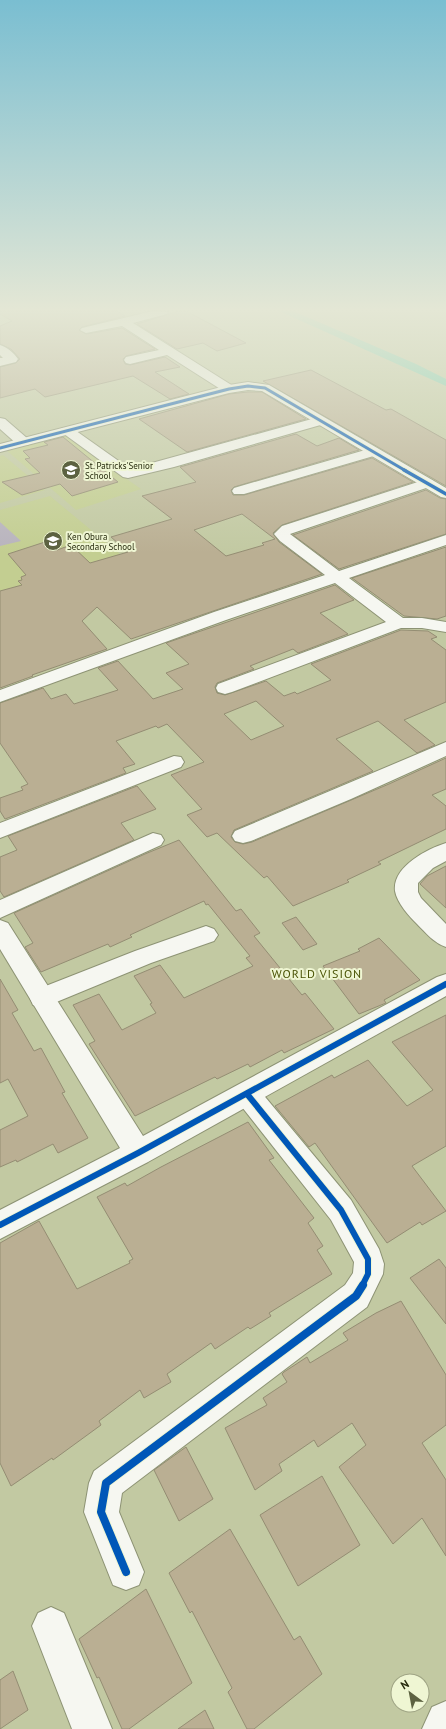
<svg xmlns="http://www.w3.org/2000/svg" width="446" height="1729" viewBox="0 0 446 1729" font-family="'PT Sans',sans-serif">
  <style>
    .built { fill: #c3ce91 }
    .green { fill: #b8b3be }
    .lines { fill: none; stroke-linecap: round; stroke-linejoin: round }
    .canal { fill: #76cdaf; fill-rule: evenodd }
    .building { fill: #baaf93; stroke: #948d73; fill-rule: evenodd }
    .minor-casing { stroke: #8d9374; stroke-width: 2 }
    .tertiary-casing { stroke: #8d9374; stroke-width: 2 }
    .primary-casing { stroke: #8d9374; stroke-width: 2 }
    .minor { fill: #f6f7f1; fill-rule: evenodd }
    .tertiary { fill: #f6f7f1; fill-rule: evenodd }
    .primary { fill: #f6f7f1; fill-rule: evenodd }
    .cycleway-far3-casing { stroke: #eff6d3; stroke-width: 4.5 }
    .cycleway-far2-casing { stroke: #eff6d3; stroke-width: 5.5 }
    .cycleway-far1-casing { stroke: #eff6d3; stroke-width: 8 }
    .cycleway-casing { stroke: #eff6d3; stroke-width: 10 }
    .cycleway-far3 { stroke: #0057b8; stroke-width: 3 }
    .cycleway-far2 { stroke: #0057b8; stroke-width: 3.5 }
    .cycleway-far1 { stroke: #0057b8; stroke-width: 6 }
    .cycleway { stroke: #0057b8; stroke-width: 8 }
    .labels { text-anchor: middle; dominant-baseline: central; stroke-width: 4; stroke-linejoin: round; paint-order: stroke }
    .far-poi-label { font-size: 9px; fill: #262a0d; stroke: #eff6d3; text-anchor: start }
    .neighbourhood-label { font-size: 12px; letter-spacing: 1px; fill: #495204; stroke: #eff6d3 }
  </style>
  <rect width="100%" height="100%" fill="#c2c9a2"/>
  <path class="built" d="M 64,435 L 141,489 L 76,510 L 6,450 Z
    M 3,455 L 45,490 L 0,503 L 0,456 Z
    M 50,496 L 143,573 L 0,618 L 0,510 Z"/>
  <path class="green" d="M 0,522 L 21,541 L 0,546 Z"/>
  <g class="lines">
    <path class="canal" d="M 279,311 L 293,311 L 416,364 L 446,379 L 446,386 Z"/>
  </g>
  <path class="building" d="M 0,311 L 117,311 L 125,316 L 82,327 L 79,330 L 86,334 L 122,328 L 155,349 L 126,356 L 123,359 L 125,364 L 130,365 L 165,357 L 180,367 L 155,372 L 189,394 L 170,399 L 133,376 L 45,397 L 35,389 L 0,398 L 0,367 L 16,363 L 20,359 L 11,349 L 0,344 L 0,326 L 12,321 L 0,314 Z
    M 179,311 L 186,311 L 246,343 L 217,351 L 203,343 L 177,349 L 137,324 Z
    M 311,370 L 386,410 L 391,409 L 446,440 L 446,486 L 263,381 Z
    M 248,392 L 262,392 L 306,419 L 187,452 L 139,419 L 229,394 Z
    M 296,434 L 317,446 L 339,438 L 359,450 L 234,487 L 231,490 L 233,495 L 244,495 L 372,458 L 413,482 L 282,525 L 273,533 L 279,542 L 322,574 L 131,639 L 97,607 L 82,621 L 107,649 L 32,675 L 33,676 L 0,688 L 0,591 L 22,585 L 18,581 L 22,580 L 21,577 L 26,575 L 8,554 L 48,541 L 57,550 L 71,545 L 90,563 L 128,552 L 111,537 L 172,519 L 142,496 L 196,482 L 180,467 ZM 242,514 L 275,539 L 262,543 L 264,545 L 226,556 L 194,530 Z
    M 63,437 L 118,482 L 72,496 L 60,484 L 22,495 L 2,482 L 40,473 L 25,459 L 30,458 L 23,451 L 48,445 L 44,442 Z
    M 426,490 L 440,498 L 446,499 L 446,534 L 339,569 L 293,535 Z
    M 446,547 L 446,616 L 437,619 L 404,616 L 352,578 Z
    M 335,585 L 354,600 L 320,613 L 348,634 L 298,653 L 293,649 L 250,666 L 254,669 L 217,683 L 215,687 L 217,693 L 225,695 L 266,681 L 284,696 L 295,692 L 297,694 L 331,680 L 311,664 L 401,630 L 428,631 L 437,637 L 431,639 L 446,650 L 446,702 L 404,720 L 435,745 L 417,753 L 378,721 L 336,739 L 373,771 L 234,830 L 231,837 L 235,842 L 243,844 L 252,842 L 389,784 L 446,758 L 446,789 L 432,795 L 446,806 L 446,829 L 378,862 L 381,864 L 347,880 L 349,882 L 293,906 L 267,876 L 264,878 L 217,833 L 207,837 L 187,815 L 202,809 L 171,775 L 204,762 L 167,724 L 158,728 L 156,726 L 116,741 L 135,764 L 123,768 L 126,773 L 5,819 L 0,811 L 0,798 L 23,790 L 21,787 L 28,784 L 0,743 L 0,703 L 43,688 L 51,699 L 66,694 L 74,704 L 118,690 L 98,668 L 118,661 L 153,699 L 183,689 L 166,673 L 189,664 L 166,643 ZM 256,701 L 284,726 L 251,740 L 224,714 Z
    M 137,786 L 156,809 L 121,823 L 134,840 L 4,897 L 0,891 L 0,857 L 17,850 L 8,836 Z
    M 179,840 L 236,911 L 241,909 L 260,933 L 254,936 L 302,995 L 305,993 L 334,1029 L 284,1053 L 282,1050 L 250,1067 L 248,1064 L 217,1079 L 215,1077 L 135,1116 L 89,1044 L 95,1041 L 73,1005 L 99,994 L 122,1030 L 156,1013 L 150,1004 L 152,1003 L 134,976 L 160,965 L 184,998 L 253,966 L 246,958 L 250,956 L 208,904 L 206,905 L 204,901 L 130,935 L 132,937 L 110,947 L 108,944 L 41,972 L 25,947 L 33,943 L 14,913 L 145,854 Z
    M 446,866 L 446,908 L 420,884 L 427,876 Z
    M 296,917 L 317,944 L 303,950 L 282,923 Z
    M 379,938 L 420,980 L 384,1000 L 386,1003 L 359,1014 L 323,966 L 360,951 L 358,949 Z
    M 0,979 L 18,1010 L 12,1013 L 34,1051 L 41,1048 L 65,1092 L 62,1093 L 88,1138 L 58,1153 L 53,1144 L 17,1162 L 16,1160 L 0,1167 L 0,1130 L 28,1116 L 8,1079 L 0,1083 Z
    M 446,1015 L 446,1146 L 412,1166 L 446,1211 L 422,1225 L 420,1222 L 387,1243 L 315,1143 L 309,1147 L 275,1106 L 332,1075 L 334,1078 L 368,1060 L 407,1106 L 433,1090 L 392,1042 Z
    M 248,1122 L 274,1158 L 269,1160 L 314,1218 L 308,1223 L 323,1246 L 317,1250 L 332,1274 L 269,1313 L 271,1316 L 250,1329 L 248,1327 L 215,1349 L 211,1343 L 167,1374 L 171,1382 L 144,1398 L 140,1390 L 99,1421 L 101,1425 L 53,1460 L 52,1458 L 11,1486 L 0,1463 L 0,1243 L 39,1221 L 77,1289 L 130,1263 L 129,1261 L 133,1259 L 97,1197 L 125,1183 L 127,1186 L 161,1167 Z
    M 439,1259 L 446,1268 L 446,1324 L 410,1278 Z
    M 401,1301 L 446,1375 L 446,1425 L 422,1443 L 446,1480 L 446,1556 L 422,1518 L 393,1544 L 339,1467 L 366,1445 L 352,1423 L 318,1447 L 314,1440 L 279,1464 L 282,1471 L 255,1490 L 225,1428 L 267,1405 L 263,1398 L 287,1382 L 282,1374 L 284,1372 L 307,1357 L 310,1363 L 348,1340 L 343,1333 L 376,1313 Z
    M 186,1447 L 213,1499 L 179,1521 L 154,1470 Z
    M 322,1476 L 360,1545 L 298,1586 L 260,1515 Z
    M 230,1529 L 294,1640 L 300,1636 L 322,1674 L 254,1729 L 247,1729 L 228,1692 L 232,1688 L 192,1611 L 190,1613 L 169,1573 Z
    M 146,1589 L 192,1683 L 129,1729 L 122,1729 L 99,1677 L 97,1678 L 79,1639 Z
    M 13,1671 L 28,1710 L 0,1729 L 0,1680 Z
    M 205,1710 L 214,1729 L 178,1729 Z"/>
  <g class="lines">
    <defs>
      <path id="minor" d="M 153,311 L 168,312 L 167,314 L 133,323 L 233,386 L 235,389 L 233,392 L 225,392 L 167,355 L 130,364 L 126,363 L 124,360 L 126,357 L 159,350 L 122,326 L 86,333 L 80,330 L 82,328 Z
        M 0,345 C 7,347 14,353 18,359 L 16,362 L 0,366 L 0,358 L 3,358 L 0,355 Z
        M 319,417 L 326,421 L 324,424 L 174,467 L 128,478 L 123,477 L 60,431 L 62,428 L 72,428 L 130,469 Z
        M 0,418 L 5,419 L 28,439 L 30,442 L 28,445 L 18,445 L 0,429 Z
        M 372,448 L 377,449 L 379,452 L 377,455 L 244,494 L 234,494 L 232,491 L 234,488 Z
        M 427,479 L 432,480 L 434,483 L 432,486 L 290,534 L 339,571 L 446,535 L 446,545 L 349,578 L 403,618 L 422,618 L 446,622 L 446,632 L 422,628 L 401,628 L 232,692 L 225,694 L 218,692 L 216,688 L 218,684 L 386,622 L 335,583 L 226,620 L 0,702 L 0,690 L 214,612 L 325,575 L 280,541 L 274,534 L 282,526 Z
        M 446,742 L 446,756 L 351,799 L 251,841 L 243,843 L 235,841 L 232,836 L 235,831 Z
        M 174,756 L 181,757 L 184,762 L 181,767 L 0,838 L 0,823 Z
        M 153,833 L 161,835 L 164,840 L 161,845 L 0,918 L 0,900 Z
        M 446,843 L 446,861 L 433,868 L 418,883 L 418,892 L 421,898 L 446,924 L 446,947 C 434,943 426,933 417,924 C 409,916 397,903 395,891 C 392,867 427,849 446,843 Z
        M 206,926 L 214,929 L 218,935 L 214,941 L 151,963 L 42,1008 L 33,1005 L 30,998 L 33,991 L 135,951 Z
        M 247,1083 L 256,1086 L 351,1200 L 379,1249 L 384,1264 L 383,1274 L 367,1307 L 122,1493 L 119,1512 L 144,1572 L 139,1585 L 126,1590 L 113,1585 L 84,1512 L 89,1483 L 94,1471 L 345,1285 L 353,1273 L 354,1262 L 331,1220 L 238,1102 L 234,1094 L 238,1086 Z
        M 51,1607 L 64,1613 L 112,1729 L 72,1729 L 32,1626 L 38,1613 Z"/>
      <path id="tertiary" d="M 248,382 L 269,385 L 446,488 L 446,498 L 441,497 L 262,391 L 248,390 L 229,393 L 0,452 L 0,444 L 229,385 Z
        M 0,920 L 8,923 L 143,1136 L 437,977 L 446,974 L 446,996 L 148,1162 L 0,1239 L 0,1210 L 120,1148 L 0,949 Z"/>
      <path id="primary" d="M 446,1701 L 446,1729 L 422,1729 L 432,1707 Z"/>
    </defs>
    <use href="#minor" class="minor-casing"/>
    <use href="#tertiary" class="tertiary-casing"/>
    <use href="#primary" class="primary-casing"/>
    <use href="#minor" class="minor"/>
    <use href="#tertiary" class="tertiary"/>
    <use href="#primary" class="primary"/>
    <defs>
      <path id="cycleway-far3" d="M 0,448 L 229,389 L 248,386 L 265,388 L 406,471"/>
      <path id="cycleway-far2" d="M 404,470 L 446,494"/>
      <path id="cycleway-far1" d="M 247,1094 L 341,1210 L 368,1259 L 368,1274 L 362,1286
        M 0,1225 L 138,1153 L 446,984"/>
      <path id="cycleway" d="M 126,1572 L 101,1512 L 106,1483 L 356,1296 L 363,1285"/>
    </defs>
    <use href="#cycleway-far3" class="cycleway-far3-casing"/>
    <use href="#cycleway-far2" class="cycleway-far2-casing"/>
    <use href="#cycleway-far1" class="cycleway-far1-casing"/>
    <use href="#cycleway" class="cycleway-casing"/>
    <use href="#cycleway-far3" class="cycleway-far3"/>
    <use href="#cycleway-far2" class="cycleway-far2"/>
    <use href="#cycleway-far1" class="cycleway-far1"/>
    <use href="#cycleway" class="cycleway"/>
  </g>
  <linearGradient id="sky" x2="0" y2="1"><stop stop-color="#7abed1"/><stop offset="0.56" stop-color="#e4e7d5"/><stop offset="1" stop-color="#e4e7d5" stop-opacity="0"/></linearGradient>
  <rect width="446" height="553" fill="url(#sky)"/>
  <defs>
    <symbol id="school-disc" viewBox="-11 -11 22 22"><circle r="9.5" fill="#5d6241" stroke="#eff6d3"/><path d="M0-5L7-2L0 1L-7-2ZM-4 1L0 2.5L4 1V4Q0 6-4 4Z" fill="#fff"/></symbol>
  </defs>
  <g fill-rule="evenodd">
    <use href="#school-disc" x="60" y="459" width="22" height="22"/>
    <use href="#school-disc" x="42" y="530" width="22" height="22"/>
  </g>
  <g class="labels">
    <g class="far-poi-label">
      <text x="85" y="465">St. Patricks'Senior<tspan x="85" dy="10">School</tspan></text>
      <text x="67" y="536">Ken Obura<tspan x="67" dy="10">Secondary School</tspan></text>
    </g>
    <g class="neighbourhood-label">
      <text x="317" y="973">WORLD VISION</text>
    </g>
  </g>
  <g transform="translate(410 1693) rotate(328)"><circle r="19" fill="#eff6d3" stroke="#9fa484"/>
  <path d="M0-3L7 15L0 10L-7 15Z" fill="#5d6241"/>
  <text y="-6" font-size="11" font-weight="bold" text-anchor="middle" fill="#262a0d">N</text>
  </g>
</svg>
